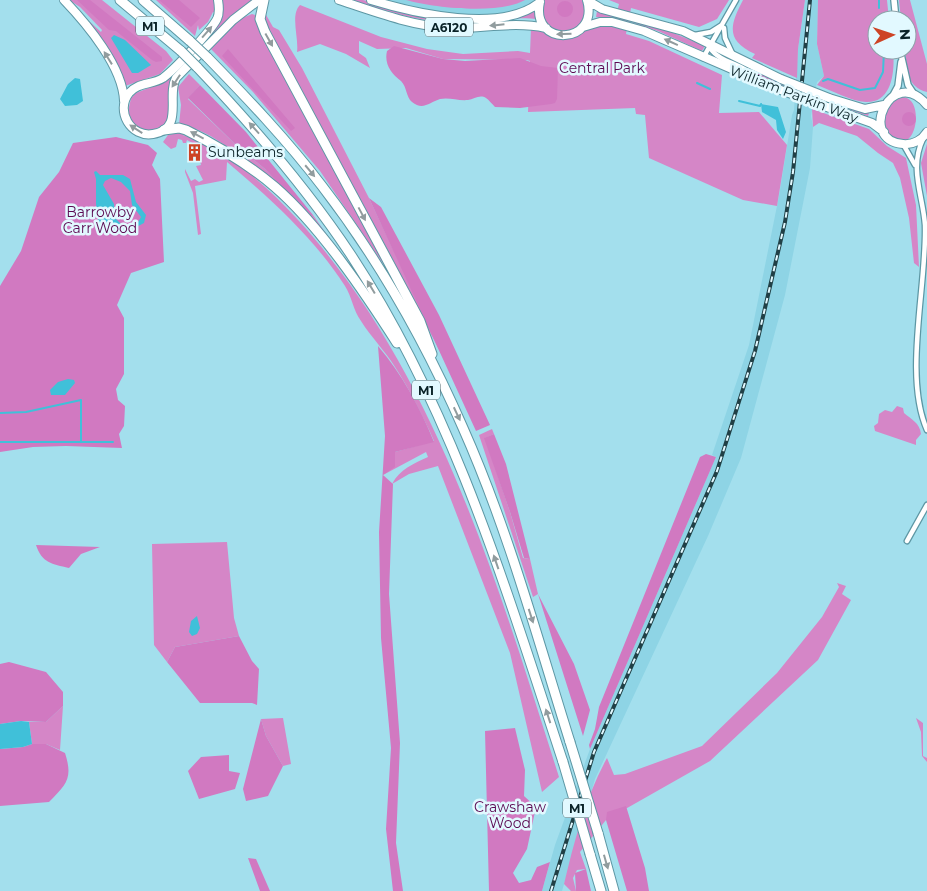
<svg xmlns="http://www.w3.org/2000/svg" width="927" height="891" viewBox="0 0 927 891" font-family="Montserrat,sans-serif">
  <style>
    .built { fill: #8ed4e5 }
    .green { fill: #d586c7 }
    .forest { fill: #d179c1 }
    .water { fill: #40c0d9; fill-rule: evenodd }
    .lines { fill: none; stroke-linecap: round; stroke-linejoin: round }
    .stream { stroke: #40c0d9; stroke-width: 2 }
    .minor-casing { stroke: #5d97a4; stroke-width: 7 }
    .tertiary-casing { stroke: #5d97a4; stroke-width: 8 }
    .trunk-casing { stroke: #5d97a4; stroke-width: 10 }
    .motorway-casing { stroke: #5d97a4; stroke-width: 11 }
    .minor { stroke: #fff; stroke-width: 4.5 }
    .tertiary { stroke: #fff; stroke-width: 5.5 }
    .trunk { stroke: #fff; stroke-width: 8 }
    .motorway { stroke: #fff; stroke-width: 9 }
    .rail-casing { stroke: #214046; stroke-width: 4 }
    .rail { stroke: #e2f9ff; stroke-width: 2; stroke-dasharray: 5.5; stroke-linecap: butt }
    .trunk-bridge-casing { stroke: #5d97a4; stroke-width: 10; stroke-linecap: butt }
    .motorway-bridge-casing { stroke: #5d97a4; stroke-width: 11; stroke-linecap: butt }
    .trunk-bridge { stroke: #fff; stroke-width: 8 }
    .motorway-bridge { stroke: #fff; stroke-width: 9 }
    .oneway { fill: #919c9e }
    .labels { text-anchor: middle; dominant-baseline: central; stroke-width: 5; stroke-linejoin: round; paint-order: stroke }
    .shield { fill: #e2f9ff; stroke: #4b6368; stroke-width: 1 }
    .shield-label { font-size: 12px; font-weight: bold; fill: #0a2328 }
    .park-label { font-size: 14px; fill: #5c0952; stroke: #e2f9ff }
    .street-label { font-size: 14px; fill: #0a2328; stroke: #e2f9ff }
    .poi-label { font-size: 14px; fill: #0a2328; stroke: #e2f9ff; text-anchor: start }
  </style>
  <rect width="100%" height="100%" fill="#a3dfed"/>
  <path class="built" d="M 371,0 L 541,0 L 526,11 L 462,18 Z
    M 805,0 L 818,0 L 817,44 L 824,76 L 817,82 L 811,116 L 813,127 L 810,168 L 785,295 L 741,458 L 708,536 L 595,779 L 562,891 L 542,891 L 555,845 L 590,749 L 716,457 L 712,455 L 749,345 L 779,196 L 792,115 L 794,110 L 798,49 Z"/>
  <path class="green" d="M 69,0 L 102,0 L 166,51 L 173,60 L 160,74 L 125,86 L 104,43 L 89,21 L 101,32 L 102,30 L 80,7 Z
    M 156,0 L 214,0 L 215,13 L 213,12 L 208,22 L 199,30 L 198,25 L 195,36 Z
    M 223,0 L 253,0 L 173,79 C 163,95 176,112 162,127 L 148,131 L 134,125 L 128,112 L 131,98 L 136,93 L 161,83 L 223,11 Z
    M 351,0 L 363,0 L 440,20 L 466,21 L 527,14 L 534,11 L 536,19 C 514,16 493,24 471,24 C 430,24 390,13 351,0 Z
    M 406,0 L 525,0 C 499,15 434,8 406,0 Z
    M 544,0 L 582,0 C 601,38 528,44 544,0 Z
    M 609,0 L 729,0 L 717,19 L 699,27 L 631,8 L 629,19 L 666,30 L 705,46 L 702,51 L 658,31 L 631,22 L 628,22 L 626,34 L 649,41 L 722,75 L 719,113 L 759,112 L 787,145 L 777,206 L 743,200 L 649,158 L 645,115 L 636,114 L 635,108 L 528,112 L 530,61 L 527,60 L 443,59 L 406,48 L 377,49 L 359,41 L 359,53 L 366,58 L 370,68 L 346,54 L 320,44 L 297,52 C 299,38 290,15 300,5 L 381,37 L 427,49 L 463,54 L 518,51 L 530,53 L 531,28 L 564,39 L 615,19 L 596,17 L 597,11 L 616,16 L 619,4 Z
    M 743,0 L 805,0 L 798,49 L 797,78 L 752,58 L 755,54 C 725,40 730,25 743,0 Z
    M 818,0 L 887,0 L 889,20 L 877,20 L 877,50 L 893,50 C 895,69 893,103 866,102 C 850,101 831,90 817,85 L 824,76 L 817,44 Z
    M 899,0 L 910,0 L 927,64 L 927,92 C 906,87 907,68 905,50 L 907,50 L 907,20 L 901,20 Z
    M 265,13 L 273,27 L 279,30 L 302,68 L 369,198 L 452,375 L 392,258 L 274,40 L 264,19 Z
    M 252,14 L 255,15 L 262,34 L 397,284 L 320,171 L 253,92 L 211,49 L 240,19 Z
    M 725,56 L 789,86 L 869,113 L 868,116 L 785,88 L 723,58 Z
    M 189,74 L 200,85 L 188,99 L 236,145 L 265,169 L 309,215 L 313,215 L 344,259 L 349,270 C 313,231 232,129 179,125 L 181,105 L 178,87 Z
    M 904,97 C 927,101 914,165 888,132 C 877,118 889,100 904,97 Z
    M 812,109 L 869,129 L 887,146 L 906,158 L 916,205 L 919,267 L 914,263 L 909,218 L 900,178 L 893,163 L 878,153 L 857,136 L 819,123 L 813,127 Z
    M 183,132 L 183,135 C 229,151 267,186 299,221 C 437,373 498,585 559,777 L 542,792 L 510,653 L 438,466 L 409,474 L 392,484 C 400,469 413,464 428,457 L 426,452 L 383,475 L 395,452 L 434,441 C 423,416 410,390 395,367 C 385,351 371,337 361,321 C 353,310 352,297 345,286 C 314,238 271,199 227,162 L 226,180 L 195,186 L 201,234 L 198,235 L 193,193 L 185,172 L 185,169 L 191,181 L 195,179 L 199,182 L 203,180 L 196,166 L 201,165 L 196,145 L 187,140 L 186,143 L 183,143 L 182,140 L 178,139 L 176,147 L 171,149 L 163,142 L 168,135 Z
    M 927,144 L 927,196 L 921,163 Z
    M 897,406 L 903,408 L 904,413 C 911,419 920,423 921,434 L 916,440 L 916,445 L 875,431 L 874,426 L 878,423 L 879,414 L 885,410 L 892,412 Z
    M 492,429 L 494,434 L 485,438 L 510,512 L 523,558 L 530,559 L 538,594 L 533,597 L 479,435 Z
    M 227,542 L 234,618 L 239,636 L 175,647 L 167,662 L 154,645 L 152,544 Z
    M 837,583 L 846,586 L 842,594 L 851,600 L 818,660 L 710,761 L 606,820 L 580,852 L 586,869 L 577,870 L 573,878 L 576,891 L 571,891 L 564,884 C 574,842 586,796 607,758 L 614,775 L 625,774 L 702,746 L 777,673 L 822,617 L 839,587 Z
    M 63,706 L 60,750 L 46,744 L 32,744 L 29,722 L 46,722 Z
    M 283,718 L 291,764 L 283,766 L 266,736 L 261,719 Z
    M 916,718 L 923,723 L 923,756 L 927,758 L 927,762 L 922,756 L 921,732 Z"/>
  <path class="forest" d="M 77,0 L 90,0 L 162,57 L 162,61 L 156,62 L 152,60 L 116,31 L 109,30 Z
    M 159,0 L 179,0 L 200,18 L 191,27 Z
    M557 9a8 8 0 1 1 16 0a8 8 0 1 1-16 0Z
    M 394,46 L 443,59 L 465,61 L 520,58 L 541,66 L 558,68 L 557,99 L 555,103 L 551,104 L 520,108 L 495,107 C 492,104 489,100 486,98 C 480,94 474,99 468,100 C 458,101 449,97 440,99 C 430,102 423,111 412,102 C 406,97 407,87 401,81 C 391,73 384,64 387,51 Z
    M 228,49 L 295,128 L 291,131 L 222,56 Z
    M 200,85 L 246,132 L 313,215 L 309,216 L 265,169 L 236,145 L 188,98 Z
    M902 119a7 7 0 1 1 14 0a7 7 0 1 1-14 0Z
    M 116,137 L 148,145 L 157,153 L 152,165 L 160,179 L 164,262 L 131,273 L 117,305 L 124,318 L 124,374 L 116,389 L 118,400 L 125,406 L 124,426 L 119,434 L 122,448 L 66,446 L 33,447 L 0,452 L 0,286 L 21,251 L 39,197 L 59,172 L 73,143 Z
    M 369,198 L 381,207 L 439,315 L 490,425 L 476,431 Z
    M 378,346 C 402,374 420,407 434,442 L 395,452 L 395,467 L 383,475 L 393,484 L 389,594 L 400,743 L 396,843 L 403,891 L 393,891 L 386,829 L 391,748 L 381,638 L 379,532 L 385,436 Z
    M 494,434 L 506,464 L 530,559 L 524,558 L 510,512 L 484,438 Z
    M 706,454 L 716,457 L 590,749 L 589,745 L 595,729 L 599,707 L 700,457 Z
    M 36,545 L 100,547 L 81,554 L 69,568 C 52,564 42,563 36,545 Z
    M 538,594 L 574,664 L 590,710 L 583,736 Z
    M 239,636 L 252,661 L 259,669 L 257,705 L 252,703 L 200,703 L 167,662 L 175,647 Z
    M 9,662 L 46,672 L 63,692 L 63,706 L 46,722 L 21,721 L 0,724 L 0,664 Z
    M 261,719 L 266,736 L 283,766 L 268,796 L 246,801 L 243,789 Z
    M 515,728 L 525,770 L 524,796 L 536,807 L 527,849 L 513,873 L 519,883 L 531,880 L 537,867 L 550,862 L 542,891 L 489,891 L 485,731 Z
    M 32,744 L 46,744 L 65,753 C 73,778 67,784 49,802 L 0,806 L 0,749 L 23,747 Z
    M 229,755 L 229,771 L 240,773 L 235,789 L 199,799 L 188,771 L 201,757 Z
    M 626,806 L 645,868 L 649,891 L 627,891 L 606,820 L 607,812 Z
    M 248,858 L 256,859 L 270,891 L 260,891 Z
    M 586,869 L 591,891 L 576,891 L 575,873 Z"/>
  <path class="water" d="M 114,35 L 125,40 L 151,65 L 138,73 L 132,73 L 111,38 Z
    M 75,78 L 80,79 L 83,101 L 77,105 L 65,106 L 60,99 L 68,84 Z
    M 761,104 L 778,107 L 786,132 L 783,139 L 777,130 L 776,120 L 762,112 Z
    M 96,171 L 100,175 L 123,175 L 130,179 L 136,202 L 146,215 L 144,223 C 134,229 108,238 99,228 L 96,204 L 96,179 L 94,172 ZM 111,178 L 121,182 L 130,191 L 132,205 L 141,217 L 137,224 L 124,227 L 115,218 L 114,204 L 103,185 L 105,181 Z
    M 68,379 L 74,380 L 75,383 L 65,395 L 51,395 L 50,390 L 58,382 Z
    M 197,616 L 200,628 L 197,634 L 192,636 L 189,632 L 191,621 Z
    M 21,721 L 29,722 L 32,744 L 23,747 L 0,749 L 0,724 Z"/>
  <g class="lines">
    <path class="stream" d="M 879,0 L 879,8
      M 823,81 L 828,79 L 860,90 L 875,88 L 883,72 L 884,50
      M 697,83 L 710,89
      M 739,101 L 760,106 L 761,104
      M 0,413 L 26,412 L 81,400 L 81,442
      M 0,442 L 113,442"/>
    <defs>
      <path id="minor" d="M 724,28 L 725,38 L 732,53
        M 695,35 L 711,32 L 722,25
        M 710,48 C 721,64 743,63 755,77
        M 703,58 L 736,0
        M 923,139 C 909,168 923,196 925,225 C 927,285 903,376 927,430
        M 903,144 L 915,165
        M 907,541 L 927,505"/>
      <path id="tertiary" d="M 894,0 L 896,20
        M 900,50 L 908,85 L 914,94
        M 892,97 L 898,86 L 901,62"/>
      <path id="trunk" d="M 64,0 C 87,24 123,67 124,101
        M 218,0 C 219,6 220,13 217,19 C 210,32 175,69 163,78 C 152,85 138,82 129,93 C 115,111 131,138 153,134 C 185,129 166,96 176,78 L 233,20 L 259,0
        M 339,0 C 375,12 412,26 450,28 C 483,29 513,21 546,28
        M 371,0 C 413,13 502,34 540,2
        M 587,0 L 602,9 L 683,31 L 781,79
        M 540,2 C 530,48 600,45 587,0
        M 583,27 L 600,22 L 612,22 L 644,31 L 778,89
        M 829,98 L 865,109 L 884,105
        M 927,105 C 892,63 856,140 903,144 C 913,145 922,140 927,132
        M 827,107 L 872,123 L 884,132"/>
      <path id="motorway" d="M 120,0 L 181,51
        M 143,0 L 190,41
        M 264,0 L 260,19 L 265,32 L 420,321 L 432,354
        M 207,57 C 247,98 287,140 322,186 C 379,260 426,343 463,428 C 508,529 537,637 570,742
        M 197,67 C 253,126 306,187 351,255 C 453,410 506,589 563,762
        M 164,130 L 179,128 L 186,130 C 218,146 248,164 275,187 C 320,226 365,293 397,343
        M 598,833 L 614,891
        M 590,854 L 601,891"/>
    </defs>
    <use href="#minor" class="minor-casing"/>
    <use href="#tertiary" class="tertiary-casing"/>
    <use href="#trunk" class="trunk-casing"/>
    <use href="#motorway" class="motorway-casing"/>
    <use href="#minor" class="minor"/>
    <use href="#tertiary" class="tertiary"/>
    <use href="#trunk" class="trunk"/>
    <use href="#motorway" class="motorway"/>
    <defs>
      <path id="rail" d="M 551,891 L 594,752 L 717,471 L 755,351 L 785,222 L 793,172 L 810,0"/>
    </defs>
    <use href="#rail" class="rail-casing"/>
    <use href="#rail" class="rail"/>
    <defs>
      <path id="trunk-bridge" d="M 781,79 L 829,98
        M 778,89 L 827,107"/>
      <path id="motorway-bridge" d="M 190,41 L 207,57
        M 181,51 L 197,67
        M 570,742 L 598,833
        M 563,762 L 590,854"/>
    </defs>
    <use href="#trunk-bridge" class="trunk-bridge-casing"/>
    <use href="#motorway-bridge" class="motorway-bridge-casing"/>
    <use href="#trunk-bridge" class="trunk-bridge"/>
    <use href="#motorway-bridge" class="motorway-bridge"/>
  </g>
  <defs><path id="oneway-solid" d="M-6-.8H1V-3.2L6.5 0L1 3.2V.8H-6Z" transform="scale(1.25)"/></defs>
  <g class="oneway">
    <use href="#oneway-solid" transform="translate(497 25) rotate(174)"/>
    <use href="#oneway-solid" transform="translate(207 32) rotate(-49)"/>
    <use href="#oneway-solid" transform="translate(564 34) rotate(178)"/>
    <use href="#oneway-solid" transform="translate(269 40) rotate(61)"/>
    <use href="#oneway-solid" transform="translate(671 42) rotate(-156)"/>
    <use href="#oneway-solid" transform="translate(108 58) rotate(-122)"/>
    <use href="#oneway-solid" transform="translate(176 81) rotate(123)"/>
    <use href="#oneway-solid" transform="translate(254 128) rotate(-132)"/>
    <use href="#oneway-solid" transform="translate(136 129) rotate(-147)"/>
    <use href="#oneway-solid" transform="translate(197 135) rotate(-152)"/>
    <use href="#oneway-solid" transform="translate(310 171) rotate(50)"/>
    <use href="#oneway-solid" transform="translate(362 214) rotate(62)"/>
    <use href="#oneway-solid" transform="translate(371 287) rotate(-121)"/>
    <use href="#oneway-solid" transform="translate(457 414) rotate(65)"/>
    <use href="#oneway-solid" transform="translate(496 562) rotate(-109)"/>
    <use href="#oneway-solid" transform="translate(531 616) rotate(72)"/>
    <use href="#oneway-solid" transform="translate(548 716) rotate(-108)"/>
    <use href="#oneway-solid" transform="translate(606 862) rotate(74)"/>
  </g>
  <defs>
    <symbol id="building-bare" viewBox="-9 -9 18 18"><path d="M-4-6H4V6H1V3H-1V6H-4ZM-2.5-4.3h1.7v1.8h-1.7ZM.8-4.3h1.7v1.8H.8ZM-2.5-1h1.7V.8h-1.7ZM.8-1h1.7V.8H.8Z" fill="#cd4325" stroke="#e2f9ff" stroke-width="2.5" paint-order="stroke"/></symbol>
  </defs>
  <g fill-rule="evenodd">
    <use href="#building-bare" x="182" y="140" width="25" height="25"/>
  </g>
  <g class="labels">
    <g class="shield">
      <rect x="136" y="16.5" width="28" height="19" rx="4"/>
      <rect x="425" y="17.5" width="48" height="19" rx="4"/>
      <rect x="412" y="380.5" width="28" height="19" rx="4"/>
      <rect x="563" y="798.5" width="28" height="19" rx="4"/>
    </g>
    <g class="shield-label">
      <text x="150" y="26">M1</text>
      <text x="449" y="27">A6120</text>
      <text x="426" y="390">M1</text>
      <text x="577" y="808">M1</text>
    </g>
    <g class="park-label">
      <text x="602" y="68">Central Park</text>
      <text x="100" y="212">Barrowby<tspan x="100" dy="16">Carr Wood</tspan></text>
      <text x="510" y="807">Crawshaw<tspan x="510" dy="16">Wood</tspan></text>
    </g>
    <g class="street-label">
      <text transform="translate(794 94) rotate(21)">William Parkin Way</text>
    </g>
    <g class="poi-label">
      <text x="208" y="152">Sunbeams</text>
    </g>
  </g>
  <g transform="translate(892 35) rotate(87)"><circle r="24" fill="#e2f9ff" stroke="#8ca3a9"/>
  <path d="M0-4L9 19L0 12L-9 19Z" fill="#cd4325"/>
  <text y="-8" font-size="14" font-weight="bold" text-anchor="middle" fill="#0a2328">N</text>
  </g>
</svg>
